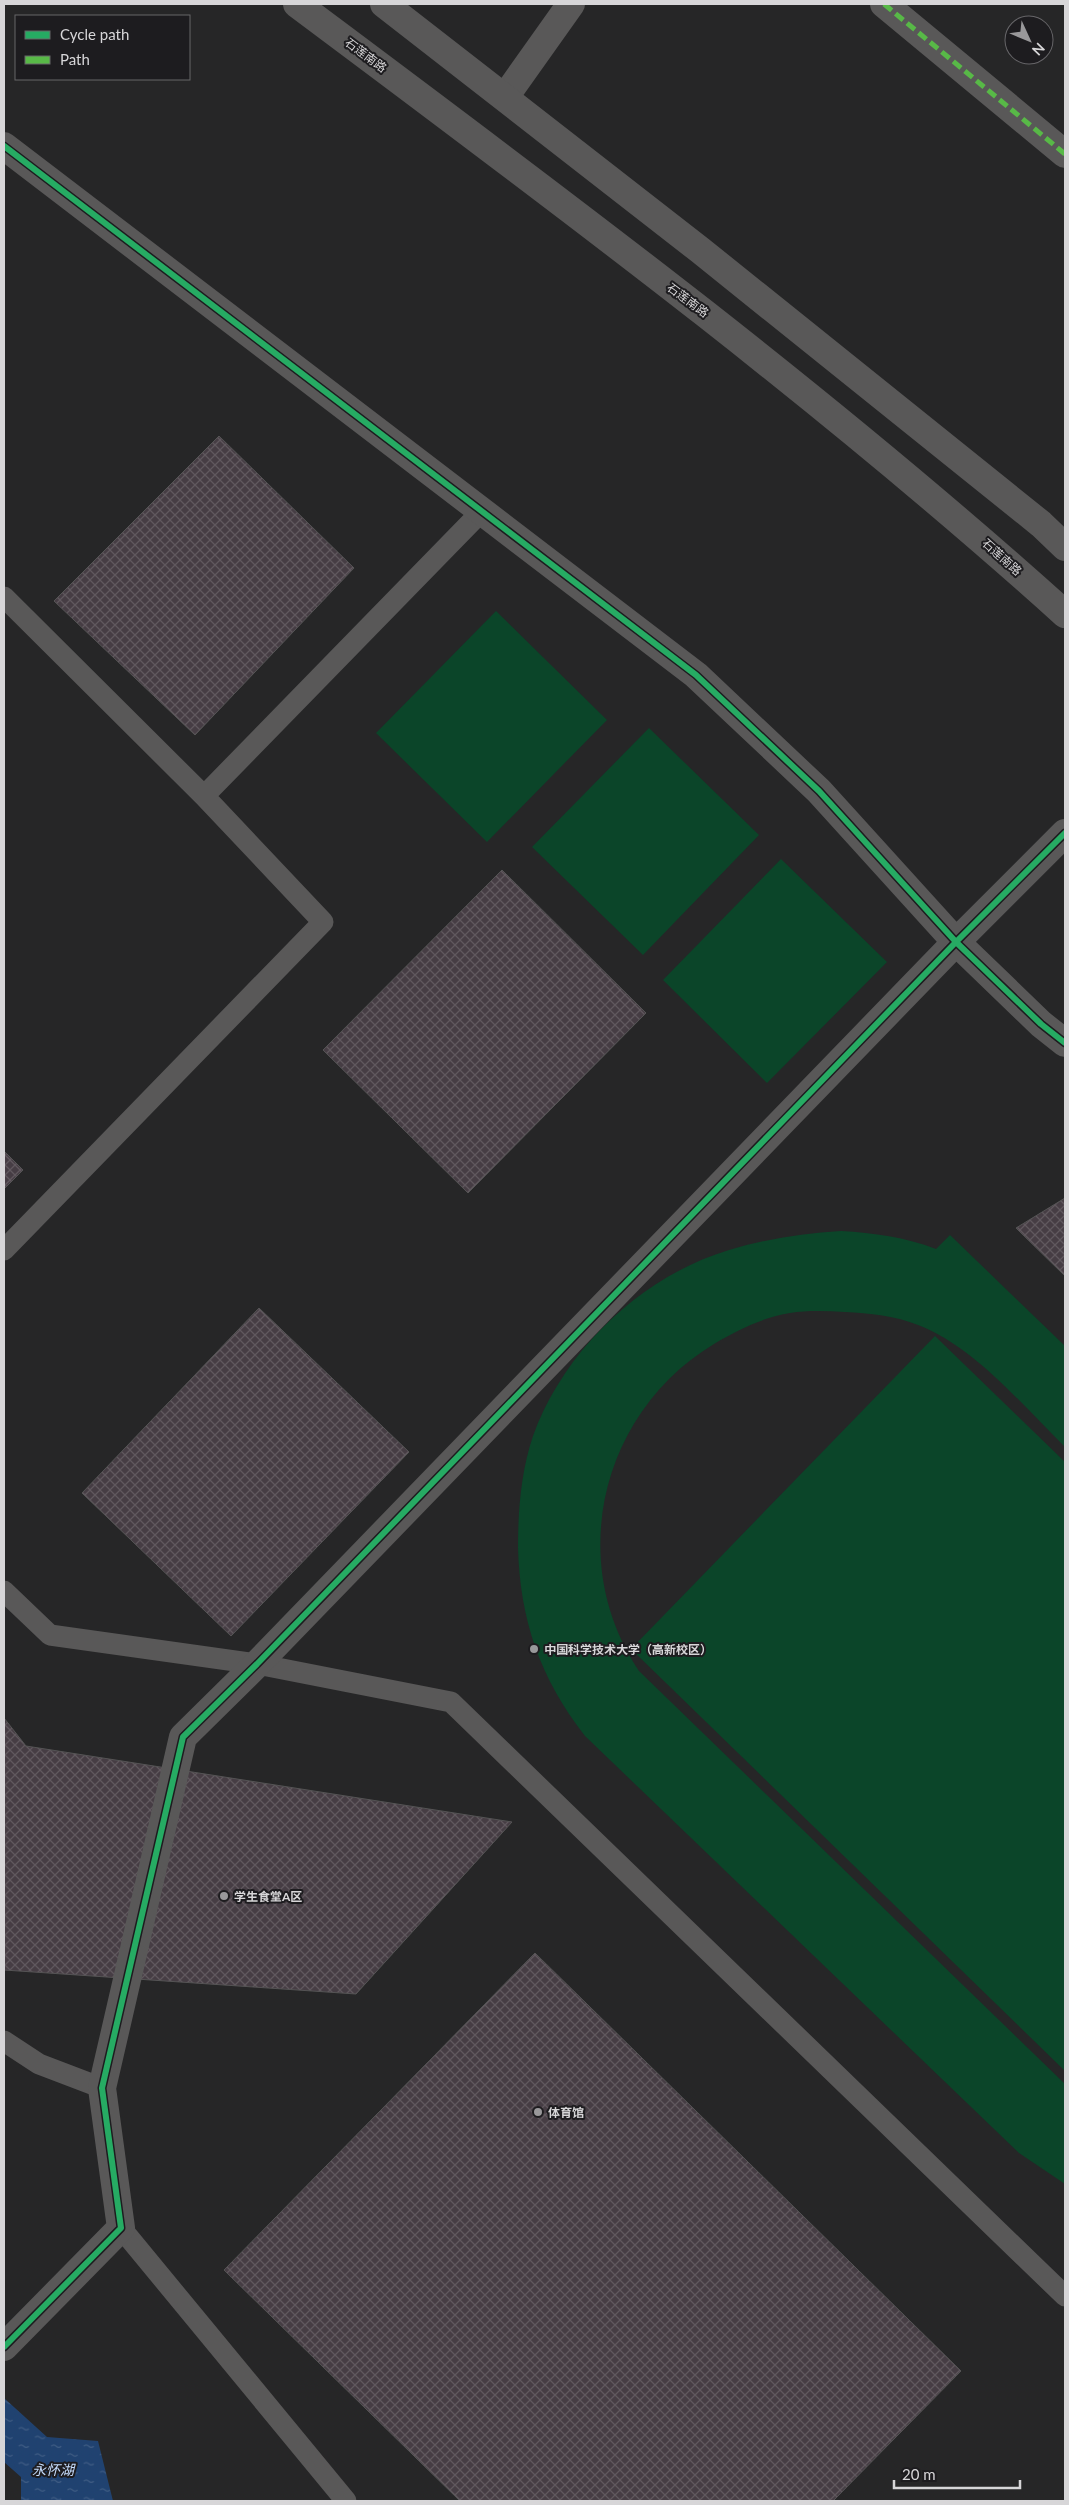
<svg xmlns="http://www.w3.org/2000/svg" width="1069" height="2505" viewBox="0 0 1069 2505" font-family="Lato,'Noto Sans SC',sans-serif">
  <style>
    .pitch { fill: #0b4529 }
    .water { fill: url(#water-ripples) }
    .building { fill: url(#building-cross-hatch); stroke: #555455 }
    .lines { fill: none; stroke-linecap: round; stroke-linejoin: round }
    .service { stroke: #595858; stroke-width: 21 }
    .minor { stroke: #595858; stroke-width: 28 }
    .tertiary { stroke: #595858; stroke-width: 28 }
    .quiet { stroke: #58b947; stroke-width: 5; stroke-dasharray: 10 5; stroke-linecap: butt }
    .cycleway-casing { stroke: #1d1c1f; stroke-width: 9 }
    .cycleway { stroke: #26ab63; stroke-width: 6 }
    .poi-dot { fill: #99989a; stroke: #1d1c1f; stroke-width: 2 }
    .labels { text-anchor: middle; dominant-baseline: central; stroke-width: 4; stroke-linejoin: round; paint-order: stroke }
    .street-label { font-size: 12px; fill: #d7d6d8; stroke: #1d1c1f }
    .poi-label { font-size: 12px; font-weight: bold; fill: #d7d6d8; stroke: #1d1c1f; text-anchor: start }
    .water-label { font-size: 14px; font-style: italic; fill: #c6ddfd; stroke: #1d1c1f }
  </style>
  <defs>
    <pattern id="water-ripples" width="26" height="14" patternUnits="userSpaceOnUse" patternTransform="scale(1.25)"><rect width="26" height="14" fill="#204270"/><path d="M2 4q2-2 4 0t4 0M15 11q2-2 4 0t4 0" fill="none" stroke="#405d84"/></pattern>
    <pattern id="building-cross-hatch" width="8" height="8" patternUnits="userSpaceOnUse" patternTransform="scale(1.25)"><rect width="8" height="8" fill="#463d44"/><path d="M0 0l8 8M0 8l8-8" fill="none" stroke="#60585e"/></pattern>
  </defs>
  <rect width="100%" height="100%" fill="#262627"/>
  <path class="pitch" d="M 496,611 L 607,720 L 487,842 L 376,733 Z
    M 649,728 L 759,835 L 643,955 L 532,847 Z
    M 781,859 L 887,962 L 767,1083 L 663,980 Z
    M 841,1231 C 874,1233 905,1237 936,1249 L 950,1235 L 1065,1346 L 1065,1447 C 1022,1405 975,1347 918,1325 C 896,1316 869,1313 845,1312 C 827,1311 808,1310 790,1313 C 764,1317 737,1330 714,1344 C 601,1412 565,1561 639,1671 L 1065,2084 L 1065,2184 L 1019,2153 L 585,1736 C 540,1678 520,1620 518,1548 C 518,1511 521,1471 533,1436 C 564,1350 642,1276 729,1250 C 766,1239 803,1233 841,1231 Z
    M 935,1336 L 1065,1462 L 1065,2071 L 631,1649 Z"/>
  <path class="water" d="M 4,2398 L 47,2437 L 98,2441 L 113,2501 L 21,2501 L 21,2477 L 4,2462 Z"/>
  <path class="building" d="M 219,436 L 354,568 L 195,735 L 54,601 Z
    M 502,870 L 646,1013 L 468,1193 L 323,1050 Z
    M 4,1151 L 23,1170 L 4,1189 Z
    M 1065,1198 L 1065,1276 L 1016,1228 Z
    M 259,1308 L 409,1452 L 231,1636 L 82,1493 Z
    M 4,1718 L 26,1746 L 512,1822 L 356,1994 L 4,1970 Z
    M 535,1953 L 961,2371 L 833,2501 L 460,2501 L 224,2270 Z"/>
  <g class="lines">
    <path class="service" d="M 4,597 L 204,796 L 323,922 L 4,1250
      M 204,796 L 483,510
      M 4,1591 L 50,1635 L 257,1664 L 451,1702 L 1065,2296
      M 4,2041 L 39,2064 L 102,2088
      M 121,2228 L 346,2501"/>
    <path class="minor" d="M 884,4 L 1065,154
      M 505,97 L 571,4
      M 4,146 L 696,675 L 819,791 L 956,942 L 1041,1024 L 1065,1043
      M 4,2347 L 121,2228 L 102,2088 L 183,1737 L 257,1664 L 956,942 L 1065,833"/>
    <path class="tertiary" d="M 297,4 C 559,200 822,395 1065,614
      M 384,4 L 700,250 L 1041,524 L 1065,547"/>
    <path class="quiet" d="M 884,4 L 1065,154"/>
    <defs>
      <path id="cycleway" d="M 4,146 L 696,675 L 819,791 L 956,942 L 1041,1024 L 1065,1043
        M 4,2347 L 121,2228 L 102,2088 L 183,1737 L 257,1664 L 956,942 L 1065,833"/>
    </defs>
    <use href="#cycleway" class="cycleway-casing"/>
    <use href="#cycleway" class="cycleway"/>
  </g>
  <g class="poi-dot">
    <circle cx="534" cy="1649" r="5"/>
    <circle cx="224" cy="1896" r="5"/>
    <circle cx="538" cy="2112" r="5"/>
  </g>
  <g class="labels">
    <g class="street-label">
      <text transform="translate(366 55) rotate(37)">石莲南路</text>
      <text transform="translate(688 300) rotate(37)">石莲南路</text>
      <text transform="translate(1002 557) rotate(42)">石莲南路</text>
    </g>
    <g class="poi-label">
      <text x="544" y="1649">中国科学技术大学（高新校区）</text>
      <text x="234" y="1896">学生食堂A区</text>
      <text x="548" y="2112">体育馆</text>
    </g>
    <g class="water-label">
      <text x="53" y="2469">永怀湖</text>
    </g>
  </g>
  <rect width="1069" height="2505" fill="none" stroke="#d7d6d8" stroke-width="10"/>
  <rect x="15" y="15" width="175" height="65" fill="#1d1c1f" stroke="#676669"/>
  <rect x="25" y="31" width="25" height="8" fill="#26ab63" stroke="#676669"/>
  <text x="60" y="40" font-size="15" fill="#d7d6d8">Cycle path</text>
  <rect x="25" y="56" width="25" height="8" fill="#58b947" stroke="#676669"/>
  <text x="60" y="65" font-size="15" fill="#d7d6d8">Path</text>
  <g transform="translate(1029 40) rotate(134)"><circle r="24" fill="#1d1c1f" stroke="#676669"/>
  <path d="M0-4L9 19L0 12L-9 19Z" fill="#99989a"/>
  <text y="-8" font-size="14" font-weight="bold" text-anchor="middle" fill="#d7d6d8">N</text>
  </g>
  <path d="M894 2480v8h126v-8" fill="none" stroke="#d7d6d8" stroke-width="2.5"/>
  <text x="902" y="2480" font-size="15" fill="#d7d6d8" stroke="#1d1c1f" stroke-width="4" paint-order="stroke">20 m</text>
</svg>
